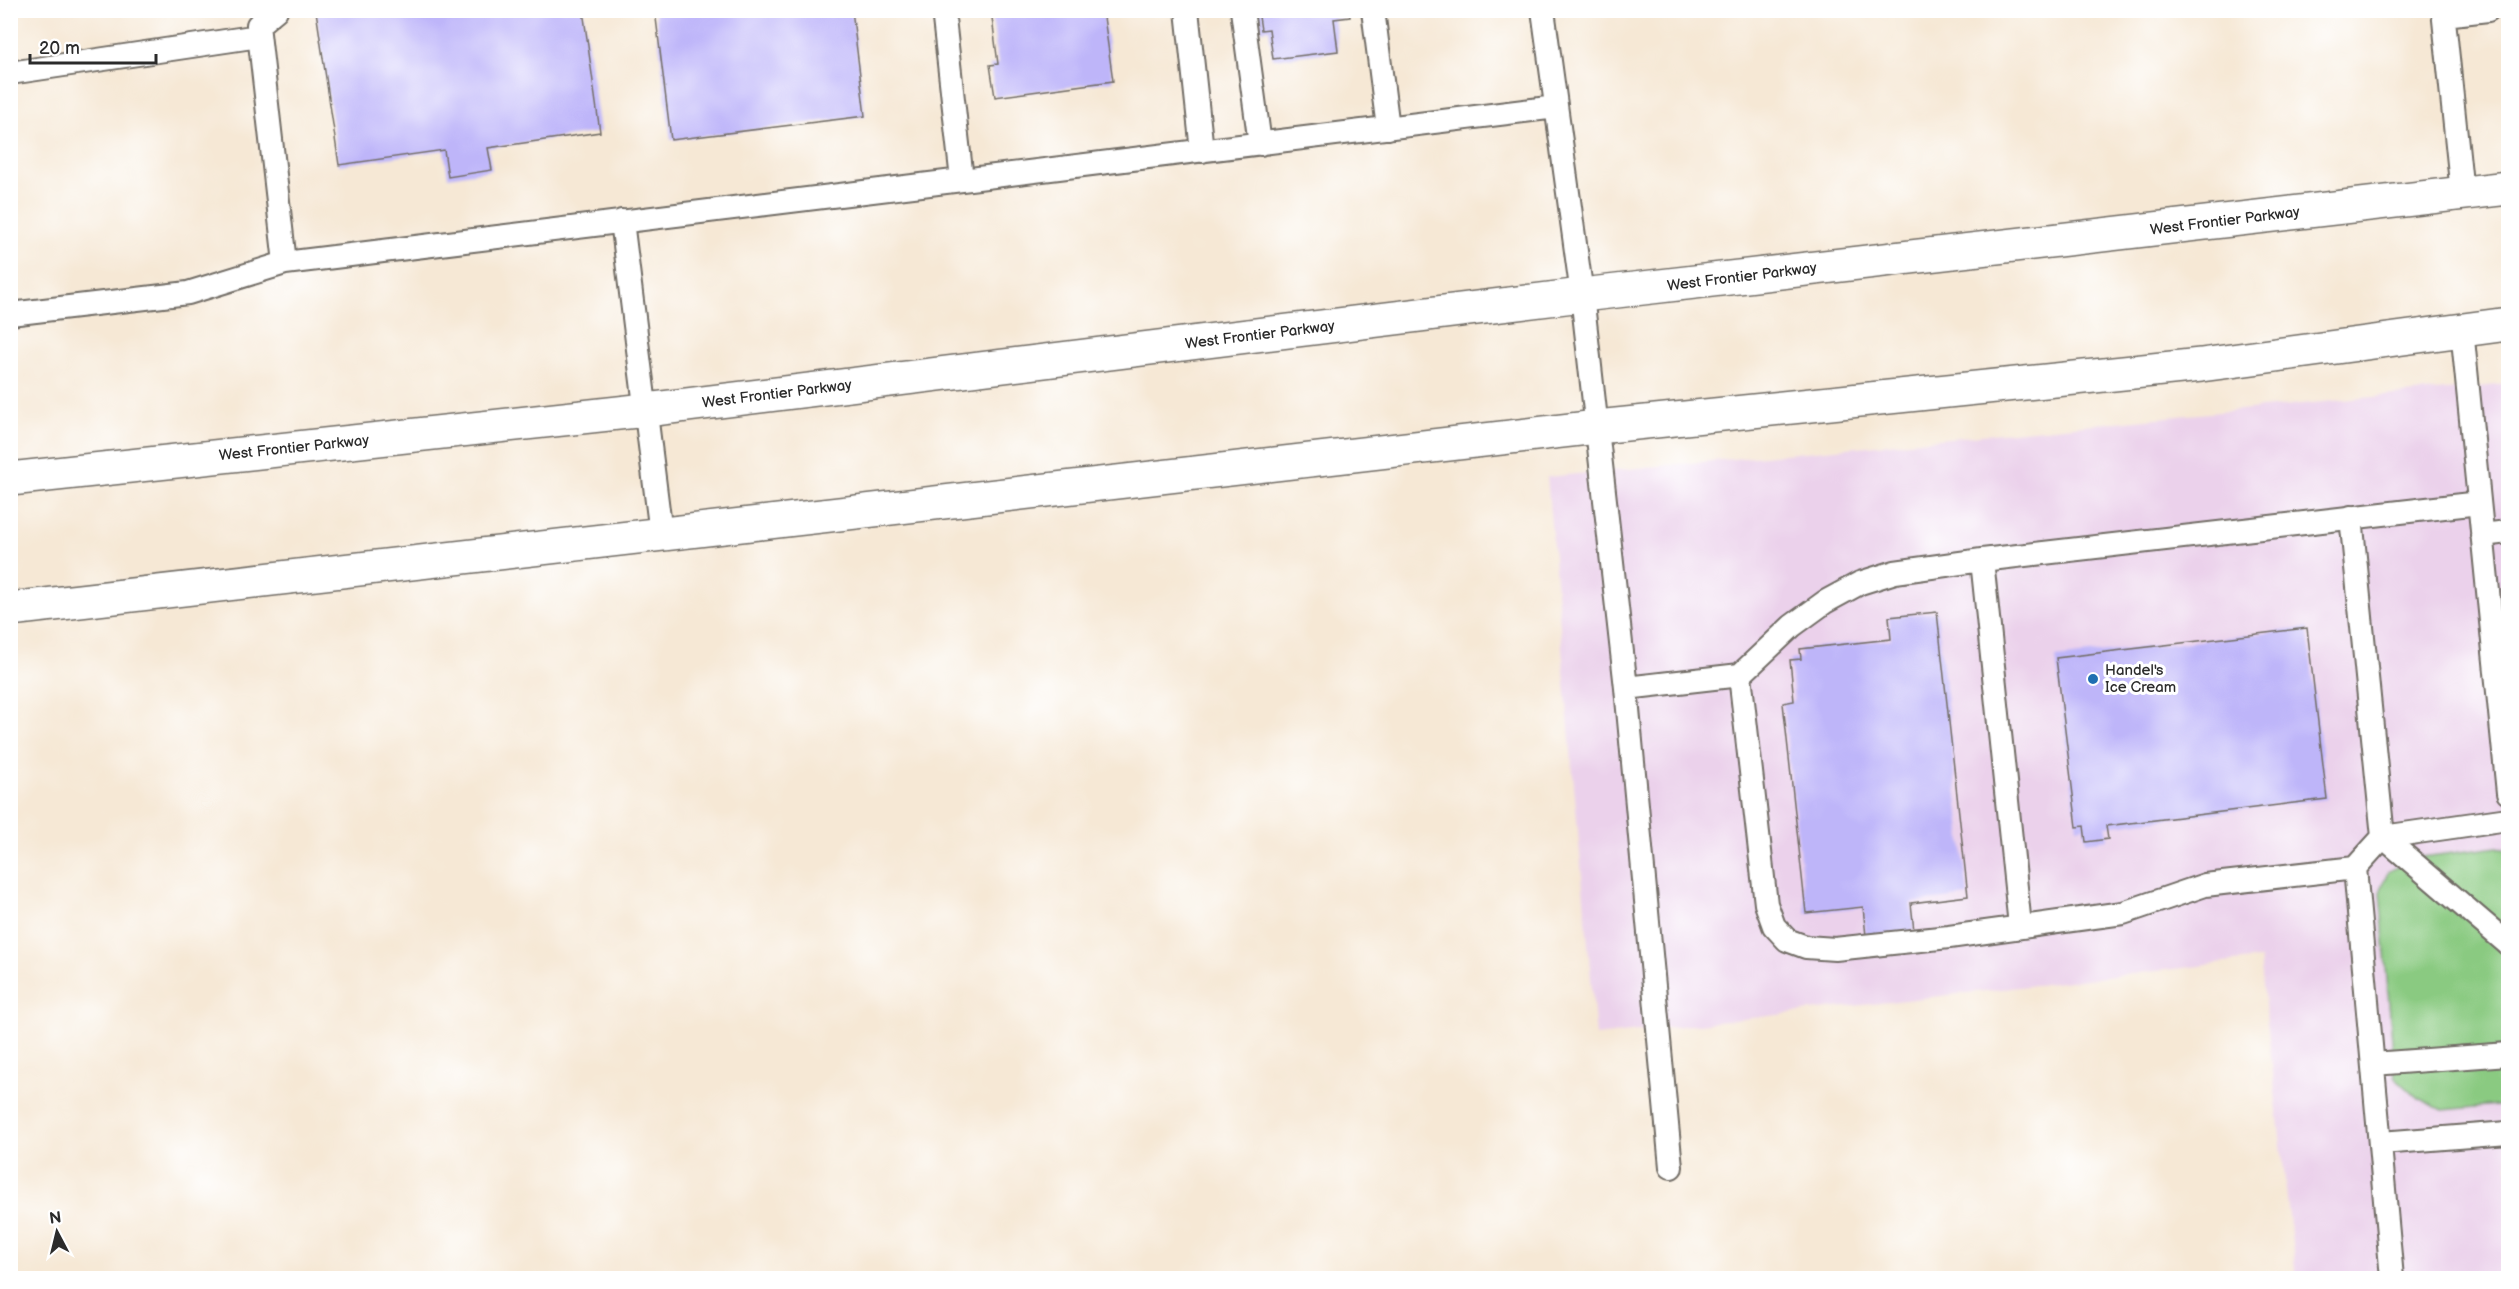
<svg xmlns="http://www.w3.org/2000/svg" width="2519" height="1289" viewBox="0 0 2519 1289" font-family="'Balsamiq Sans',sans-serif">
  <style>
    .built { fill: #ebd1eb }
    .green { fill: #8aca81; stroke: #5a7a56; stroke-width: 1.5 }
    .building { fill: #beb5f9 }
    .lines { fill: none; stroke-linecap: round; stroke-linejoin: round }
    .service-casing { stroke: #726d66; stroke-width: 26 }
    .tertiary-casing { stroke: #726d66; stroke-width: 36 }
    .service { stroke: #fff; stroke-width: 22 }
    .tertiary { stroke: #fff; stroke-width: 33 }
    .poi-dot { fill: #1f6fb2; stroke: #fff; stroke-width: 2 }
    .labels { text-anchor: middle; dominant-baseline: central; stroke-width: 6; stroke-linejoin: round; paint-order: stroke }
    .street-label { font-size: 15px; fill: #2b2b2b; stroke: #fff }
    .poi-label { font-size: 15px; fill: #2b2b2b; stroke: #fff; text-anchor: start }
  </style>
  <rect width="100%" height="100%" fill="#fff"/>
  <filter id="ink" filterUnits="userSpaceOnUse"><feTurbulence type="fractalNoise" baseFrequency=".0167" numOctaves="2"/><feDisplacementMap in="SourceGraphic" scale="12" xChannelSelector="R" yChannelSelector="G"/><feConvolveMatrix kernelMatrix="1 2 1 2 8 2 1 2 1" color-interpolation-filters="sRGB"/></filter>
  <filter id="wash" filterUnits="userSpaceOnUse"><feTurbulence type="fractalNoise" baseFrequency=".008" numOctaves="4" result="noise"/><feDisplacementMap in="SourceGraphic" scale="24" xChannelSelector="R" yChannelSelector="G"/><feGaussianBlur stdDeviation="1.35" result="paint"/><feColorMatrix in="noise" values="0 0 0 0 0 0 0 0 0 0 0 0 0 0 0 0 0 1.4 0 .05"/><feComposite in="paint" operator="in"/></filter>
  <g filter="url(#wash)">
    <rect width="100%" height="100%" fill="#f6e8d5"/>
    <path class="built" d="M 2508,384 L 2508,1278 L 2296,1278 L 2260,959 L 1596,1036 L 1547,477 Z"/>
    <path class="green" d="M 2498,847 L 2508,851 L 2508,1104 L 2443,1110 L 2418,1098 L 2395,1077 L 2380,892 L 2388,872 L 2415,858 Z"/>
    <g id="blocks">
      <path class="building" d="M 583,10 L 600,132 L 488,148 L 492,170 L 448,177 L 444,150 L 339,165 L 316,11 Z
        M 655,10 L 852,10 L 865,116 L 671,140 Z
        M 991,10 L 1103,10 L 1113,81 L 995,97 L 990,65 L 998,64 Z
        M 1258,10 L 1349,10 L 1350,17 L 1334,19 L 1338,51 L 1273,59 L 1269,29 L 1261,30 Z
        M 1937,612 L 1968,896 L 1911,903 L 1914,931 L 1866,936 L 1863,907 L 1806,913 L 1783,703 L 1794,701 L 1790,660 L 1801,659 L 1800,649 L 1891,639 L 1889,617 Z
        M 2307,628 L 2327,799 L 2106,826 L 2108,839 L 2086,842 L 2084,826 L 2077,827 L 2056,658 Z"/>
    </g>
  </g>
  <g filter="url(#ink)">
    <use href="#blocks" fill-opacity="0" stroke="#726d66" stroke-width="1.5"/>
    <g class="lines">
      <defs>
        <path id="service" d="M 276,10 L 258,25 L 285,263 L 962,180
          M 943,10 L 962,180 L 1556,107
          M 1187,10 L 1202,151
          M 1242,10 L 1260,144
          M 1373,10 L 1388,128
          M 1543,10 L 1582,295 L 1626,688 L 1671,1167
          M 2443,10 L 2462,193
          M 2444,15 L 2488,10
          M 10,73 L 259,36
          M 622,221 L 661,534
          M 10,314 L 188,293 L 285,263
          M 2462,329 L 2508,793
          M 2351,517 L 2383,837 L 2508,944
          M 2482,535 L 2508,532
          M 1982,560 L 2020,926
          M 1740,675 L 1766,904 L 1774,926 L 1787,940 L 1806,947 L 1835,949 L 1949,937 L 2123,913 L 2205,885 L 2355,868
          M 1626,688 L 1740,675 L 1792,626 L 1825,602 L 1860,583 L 1895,572 L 1982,560 L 2479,503
          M 2373,1064 L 2508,1054
          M 2381,1143 L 2508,1133
          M 2392,1278 L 2355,868 L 2383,837 L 2508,819"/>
        <path id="tertiary" d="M 10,479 L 646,410 L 1582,295 L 2508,188
          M 10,609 L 1597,427 L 2201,365 L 2508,324"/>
      </defs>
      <use href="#service" class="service-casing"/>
      <use href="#tertiary" class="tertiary-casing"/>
      <use href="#service" class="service"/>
      <use href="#tertiary" class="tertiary"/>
    </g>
  </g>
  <circle class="poi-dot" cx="2093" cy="679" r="6"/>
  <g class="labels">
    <g class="street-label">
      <text transform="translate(2225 221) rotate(-7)">West Frontier Parkway</text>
      <text transform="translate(1742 277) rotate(-7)">West Frontier Parkway</text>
      <text transform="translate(1260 335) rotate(-7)">West Frontier Parkway</text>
      <text transform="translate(777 394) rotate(-7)">West Frontier Parkway</text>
      <text transform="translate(294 448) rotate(-6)">West Frontier Parkway</text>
    </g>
    <g class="poi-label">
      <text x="2105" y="670">Handel's<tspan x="2105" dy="17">Ice Cream</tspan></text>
    </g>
  </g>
  <rect width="2519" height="1289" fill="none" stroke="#fff" stroke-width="36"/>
  <g transform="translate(57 1232) rotate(353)" stroke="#ffffff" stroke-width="4.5" paint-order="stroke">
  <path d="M0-4.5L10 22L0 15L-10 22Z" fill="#2b2b2b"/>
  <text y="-9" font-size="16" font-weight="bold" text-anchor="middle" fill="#2b2b2b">N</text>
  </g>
  <path d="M30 54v9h126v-9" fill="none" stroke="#2b2b2b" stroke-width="3"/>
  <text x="39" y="54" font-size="18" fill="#2b2b2b" stroke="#ffffff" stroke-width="4.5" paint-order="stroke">20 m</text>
</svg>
